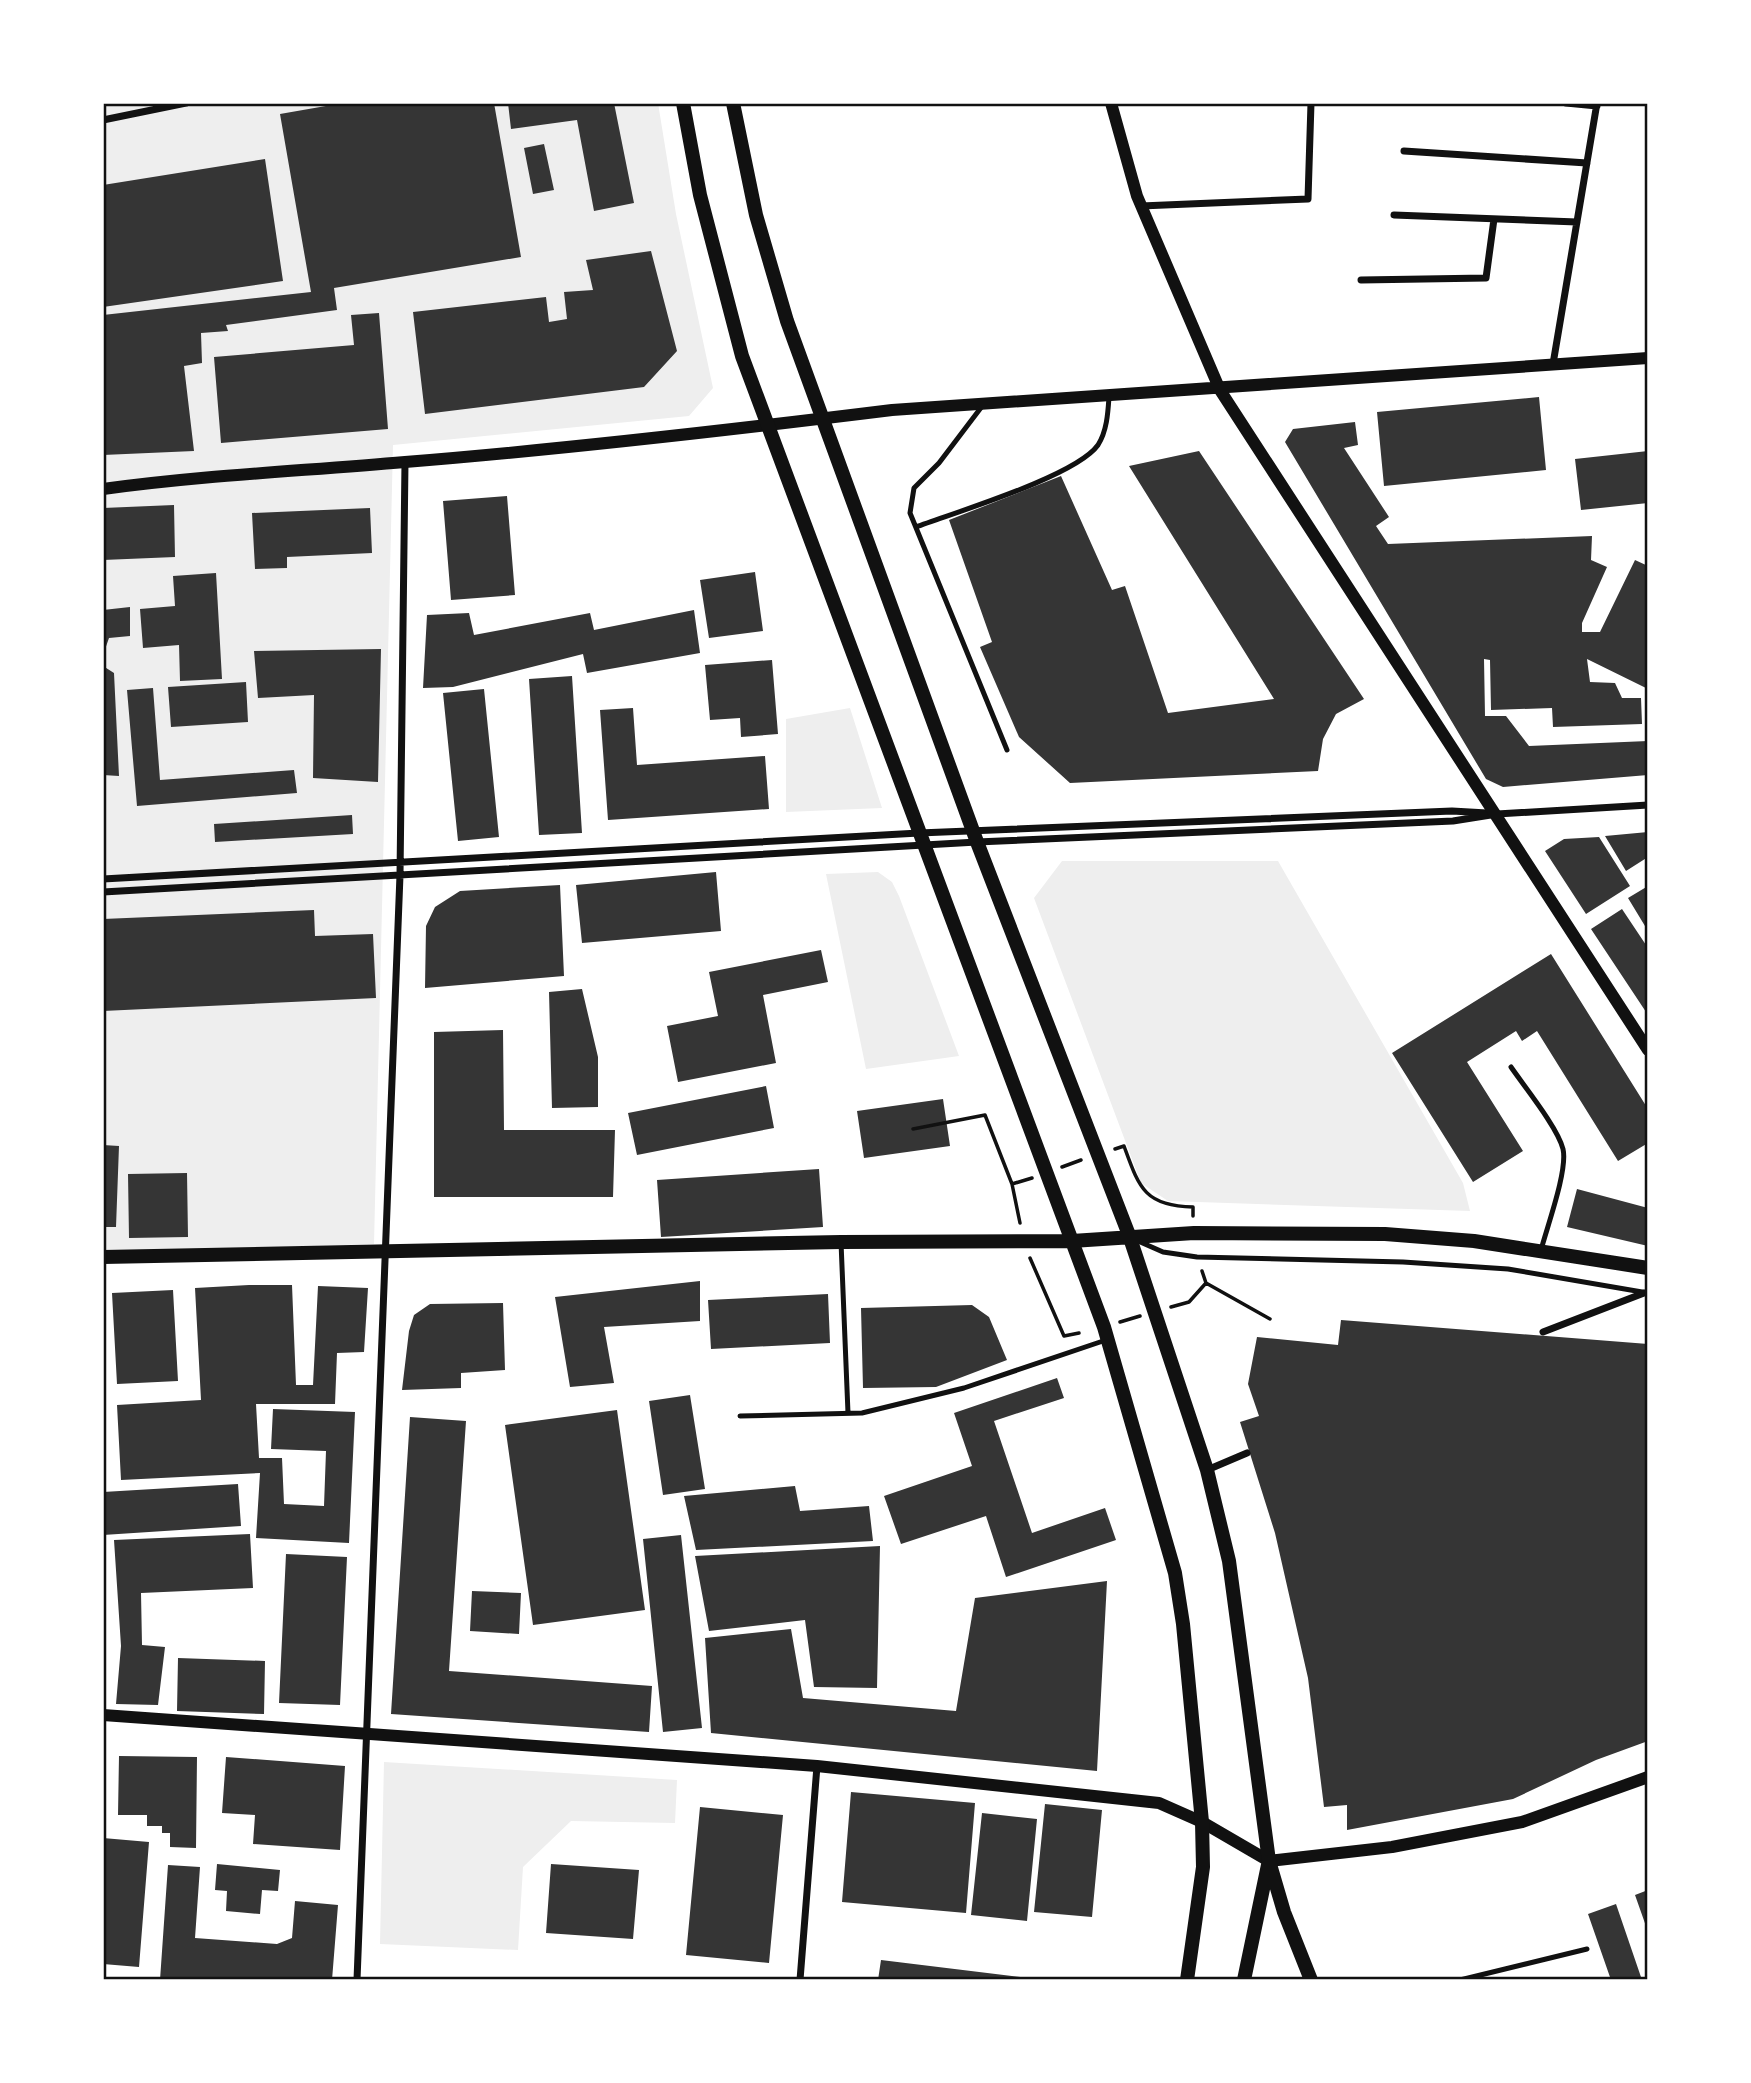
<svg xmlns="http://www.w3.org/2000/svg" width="1751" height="2083" viewBox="0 0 1751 2083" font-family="Montserrat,sans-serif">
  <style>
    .green { fill: #eee }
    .building { fill: #353535 }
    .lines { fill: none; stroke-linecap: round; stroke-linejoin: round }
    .path { stroke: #111; stroke-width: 3.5 }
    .service { stroke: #111; stroke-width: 5 }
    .minor { stroke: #111; stroke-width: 7 }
    .tertiary { stroke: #111; stroke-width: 12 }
    .secondary { stroke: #111; stroke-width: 14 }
    .neatline { fill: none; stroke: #111; stroke-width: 2.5 }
  </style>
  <rect width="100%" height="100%" fill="#fff"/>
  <path class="green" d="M 103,103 L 658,103 L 676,214 L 713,388 L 689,416 L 393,445 L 374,1244 L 103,1253 Z
    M 850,708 L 882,808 L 786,812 L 786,719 Z
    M 1062,861 L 1278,861 L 1463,1183 L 1470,1211 L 1168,1201 L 1141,1183 L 1034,898 Z
    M 878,872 L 892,882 L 899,896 L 959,1056 L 866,1069 L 826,874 Z
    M 384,1762 L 677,1780 L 675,1823 L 571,1821 L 523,1867 L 518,1950 L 380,1944 Z"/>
  <path class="building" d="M 343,103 L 494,103 L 521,257 L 334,288 L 337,310 L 226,325 L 228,331 L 201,333 L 202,363 L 184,366 L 194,451 L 103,455 L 103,315 L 311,292 L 280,114 Z
    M 508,103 L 614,103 L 634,203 L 594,211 L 577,120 L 511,129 Z
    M 544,144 L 554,190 L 533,194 L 524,148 Z
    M 265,159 L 283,281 L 103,307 L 103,185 Z
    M 651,251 L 677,351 L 644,387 L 425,414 L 413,312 L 546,297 L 549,322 L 567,319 L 564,292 L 593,290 L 586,260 Z
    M 379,313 L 388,429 L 221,443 L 214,357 L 354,345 L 351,315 Z
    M 1539,397 L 1546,470 L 1384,486 L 1377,412 Z
    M 1355,422 L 1358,445 L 1344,448 L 1389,517 L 1376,526 L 1388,544 L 1592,536 L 1591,560 L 1607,567 L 1582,623 L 1582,632 L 1600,632 L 1635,560 L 1648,566 L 1648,689 L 1587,659 L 1590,682 L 1615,683 L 1622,698 L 1641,698 L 1642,724 L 1553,727 L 1552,708 L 1491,710 L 1490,660 L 1484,659 L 1485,716 L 1506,716 L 1529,746 L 1648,741 L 1648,775 L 1503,787 L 1486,779 L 1285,442 L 1293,429 Z
    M 1199,451 L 1364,699 L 1336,714 L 1323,739 L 1318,771 L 1070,783 L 1019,737 L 980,647 L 992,642 L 949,520 L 1061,476 L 1112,590 L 1125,586 L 1168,713 L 1274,699 L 1129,466 Z
    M 1648,451 L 1648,503 L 1581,510 L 1575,459 Z
    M 507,496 L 515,595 L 451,600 L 443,501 Z
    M 174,505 L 175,557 L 103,560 L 103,508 Z
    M 370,508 L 372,553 L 287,557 L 287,568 L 255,569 L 252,513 Z
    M 755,572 L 763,631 L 709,638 L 700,580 Z
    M 216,573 L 222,679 L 180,681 L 179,645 L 143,648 L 140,609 L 175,606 L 173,576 Z
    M 130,607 L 130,636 L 109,638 L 103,655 L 103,610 Z
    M 694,610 L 700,653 L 587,673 L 583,654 L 453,687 L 423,688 L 427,615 L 469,613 L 474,635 L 590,613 L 594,630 Z
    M 381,649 L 378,782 L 313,778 L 314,695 L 258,698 L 254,651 Z
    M 772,660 L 778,734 L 741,737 L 740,718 L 710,720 L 705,665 Z
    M 103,666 L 114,673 L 119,776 L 103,775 Z
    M 572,676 L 582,833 L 539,835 L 529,679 Z
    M 246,682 L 248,722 L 171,727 L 168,687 Z
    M 153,688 L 160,780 L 294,770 L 297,793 L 137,806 L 127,690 Z
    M 484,689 L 499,837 L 458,841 L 443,693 Z
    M 633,708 L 637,765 L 765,756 L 769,809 L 608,820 L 600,710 Z
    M 352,815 L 353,834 L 215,842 L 214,824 Z
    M 1648,832 L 1648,857 L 1626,871 L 1605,836 Z
    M 1599,837 L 1630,886 L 1586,914 L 1545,851 L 1564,839 Z
    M 716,872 L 721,931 L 582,943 L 576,885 Z
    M 560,885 L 564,976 L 425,988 L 426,926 L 435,907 L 460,891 Z
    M 1648,886 L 1648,931 L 1628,898 Z
    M 1622,909 L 1648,948 L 1648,1015 L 1591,929 Z
    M 314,910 L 315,936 L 373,934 L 376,998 L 103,1011 L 103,919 Z
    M 821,950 L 828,982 L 763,995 L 776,1063 L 678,1082 L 667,1026 L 718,1016 L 709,972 Z
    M 1551,954 L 1648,1109 L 1648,1143 L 1618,1161 L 1537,1031 L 1522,1041 L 1516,1031 L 1467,1062 L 1523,1151 L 1473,1182 L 1392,1053 Z
    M 582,989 L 598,1057 L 598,1107 L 552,1108 L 549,992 Z
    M 503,1030 L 504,1130 L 615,1130 L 613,1197 L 434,1197 L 434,1032 Z
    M 766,1086 L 774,1128 L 637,1155 L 628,1113 Z
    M 943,1099 L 950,1146 L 864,1158 L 857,1111 Z
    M 103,1145 L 119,1146 L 116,1227 L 103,1227 Z
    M 819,1169 L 823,1227 L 661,1237 L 657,1180 Z
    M 187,1173 L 188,1237 L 129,1238 L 128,1174 Z
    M 1577,1189 L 1648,1208 L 1648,1246 L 1567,1227 Z
    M 700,1281 L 700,1321 L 604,1327 L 614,1383 L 570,1387 L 555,1297 Z
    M 249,1285 L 292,1285 L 296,1385 L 313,1385 L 318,1286 L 368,1288 L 364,1352 L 337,1353 L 335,1404 L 256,1404 L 259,1458 L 282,1458 L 284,1504 L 324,1506 L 326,1451 L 271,1449 L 273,1409 L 355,1412 L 349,1543 L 256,1538 L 260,1473 L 121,1480 L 117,1405 L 201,1400 L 195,1288 Z
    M 173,1290 L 178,1381 L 117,1384 L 112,1293 Z
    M 828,1294 L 830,1343 L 711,1349 L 708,1300 Z
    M 503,1303 L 505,1370 L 461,1373 L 461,1388 L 402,1390 L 409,1331 L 414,1315 L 430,1304 Z
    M 972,1305 L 989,1317 L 1007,1360 L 936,1387 L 863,1388 L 861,1308 Z
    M 1341,1320 L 1648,1344 L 1648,1741 L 1596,1760 L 1513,1799 L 1347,1830 L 1347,1805 L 1324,1807 L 1308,1678 L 1275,1533 L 1240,1422 L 1259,1416 L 1248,1384 L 1257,1337 L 1338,1345 Z
    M 1057,1378 L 1064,1398 L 994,1421 L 1032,1533 L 1105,1508 L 1116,1540 L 1006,1577 L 986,1516 L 901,1544 L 884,1496 L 972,1466 L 954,1413 Z
    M 690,1395 L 705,1489 L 663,1495 L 649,1401 Z
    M 617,1410 L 645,1610 L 533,1625 L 505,1425 Z
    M 410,1417 L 466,1421 L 449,1671 L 652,1686 L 649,1732 L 391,1714 Z
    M 238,1484 L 241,1526 L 103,1535 L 103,1492 Z
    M 795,1486 L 800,1511 L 869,1506 L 873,1541 L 696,1550 L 684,1496 Z
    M 250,1534 L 253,1588 L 141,1593 L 142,1645 L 165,1647 L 158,1705 L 116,1704 L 121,1646 L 114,1540 Z
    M 681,1535 L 702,1728 L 663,1732 L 643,1539 Z
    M 880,1546 L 877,1688 L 814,1687 L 805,1620 L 709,1631 L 695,1556 Z
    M 286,1554 L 347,1557 L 340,1705 L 279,1703 Z
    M 1107,1581 L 1097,1771 L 711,1733 L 705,1638 L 791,1629 L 803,1698 L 956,1711 L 975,1598 Z
    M 472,1591 L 521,1593 L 519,1634 L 470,1631 Z
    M 178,1658 L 265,1661 L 264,1714 L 177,1711 Z
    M 119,1756 L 197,1757 L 196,1848 L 170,1847 L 170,1833 L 162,1833 L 162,1826 L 147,1826 L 147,1815 L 118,1815 Z
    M 226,1757 L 345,1766 L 340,1850 L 253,1844 L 255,1815 L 222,1813 Z
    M 851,1792 L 975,1803 L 966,1913 L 842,1902 Z
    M 1045,1804 L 1102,1810 L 1092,1917 L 1034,1912 Z
    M 700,1807 L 783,1815 L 769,1963 L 686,1955 Z
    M 982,1813 L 1037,1819 L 1027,1921 L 971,1915 Z
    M 103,1838 L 149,1842 L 139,1967 L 103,1964 Z
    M 217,1864 L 280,1870 L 278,1891 L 262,1890 L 260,1914 L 226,1911 L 227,1891 L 215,1890 Z
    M 551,1864 L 639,1870 L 633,1939 L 546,1933 Z
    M 168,1865 L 200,1867 L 195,1938 L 277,1944 L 292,1938 L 295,1901 L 338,1905 L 332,1980 L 160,1980 Z
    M 1648,1890 L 1648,1929 L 1647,1929 L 1635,1895 Z
    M 1616,1904 L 1642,1980 L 1611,1980 L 1588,1914 Z
    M 881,1960 L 1029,1978 L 1029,1980 L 878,1980 Z"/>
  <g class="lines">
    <path class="path" d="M 913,1129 L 985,1115 L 1012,1184 L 1032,1178
      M 1115,1149 L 1124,1146 C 1139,1187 1144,1206 1193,1207 L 1193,1216
      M 1062,1167 L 1081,1160
      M 1012,1184 L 1020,1223
      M 1030,1258 L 1064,1336 L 1079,1333
      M 1202,1271 L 1206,1283 L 1270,1319
      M 1171,1307 L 1189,1302 L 1206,1283
      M 1120,1322 L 1140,1316"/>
    <path class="service" d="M 983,405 L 939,463 L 914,488 L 910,513 L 1007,750
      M 916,527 C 956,512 1076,476 1098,445 C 1107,431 1108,412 1109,397
      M 1511,1067 C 1524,1086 1558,1128 1563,1149 C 1568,1170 1547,1227 1541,1250
      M 1138,1241 L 1163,1252 L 1197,1257 L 1403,1262 L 1508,1269 L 1648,1293
      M 841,1242 L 848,1413
      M 740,1416 L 862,1413 L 964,1388 L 1106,1340
      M 1460,1980 L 1587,1949"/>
    <path class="minor" d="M 1566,103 L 1597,106
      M 103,120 L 186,103
      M 1404,151 L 1587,163
      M 1141,206 L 1308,199 L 1311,103
      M 1394,215 L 1577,222
      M 1361,280 L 1486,278 L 1494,219
      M 1553,364 L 1597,103
      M 103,879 L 919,833 L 1452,811 L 1487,813
      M 103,892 L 977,842 L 1453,821 L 1497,814 L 1648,805
      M 1543,1332 L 1644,1293
      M 1207,1470 L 1247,1453
      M 357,1980 L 400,875 L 405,462
      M 800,1980 L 817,1766"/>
    <path class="tertiary" d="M 1111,103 L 1137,196 L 1220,390 L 1648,1050
      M 103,489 C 204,475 304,471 405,462 C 568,449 730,430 892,410 L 1648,358
      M 103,1715 L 817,1766 L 1159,1803 L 1202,1822 L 1269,1861 L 1392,1847 L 1522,1822 L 1648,1777"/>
    <path class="secondary" d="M 683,103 L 700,195 L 742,356 L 1104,1327 L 1175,1573 L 1183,1624 L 1202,1822 L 1203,1867 L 1187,1980
      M 733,103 L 756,215 L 787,321 L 977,842 L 1129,1235 L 1207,1470 L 1229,1561 L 1269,1861 L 1284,1912 L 1311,1980
      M 103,1257 L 841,1242 L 1072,1241 L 1194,1233 L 1385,1234 L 1474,1241 L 1648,1268
      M 1244,1980 L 1268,1865"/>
  </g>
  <rect width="1751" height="2083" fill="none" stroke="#ffffff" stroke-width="210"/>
  <rect x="105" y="105" width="1541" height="1873" class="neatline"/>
</svg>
